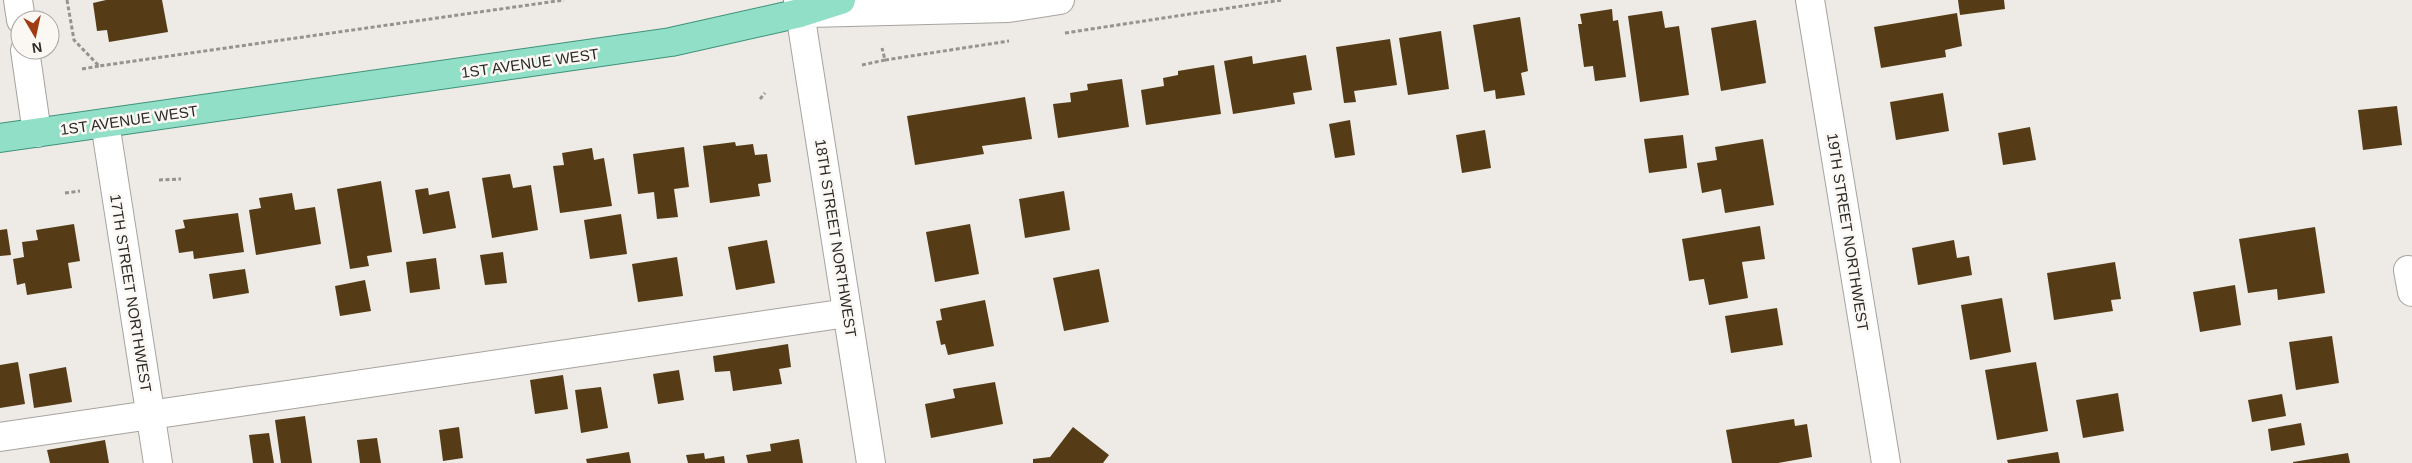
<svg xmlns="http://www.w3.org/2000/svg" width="2412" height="463" viewBox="0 0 2412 463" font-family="Arial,sans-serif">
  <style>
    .building { fill: #553c16 }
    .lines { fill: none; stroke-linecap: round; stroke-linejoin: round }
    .minor-casing { stroke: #a6a39f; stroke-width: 30 }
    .major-casing { stroke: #3e9179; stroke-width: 30 }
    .path { stroke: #959390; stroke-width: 3; stroke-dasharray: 4 2.5; stroke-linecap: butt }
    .minor { stroke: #fff; stroke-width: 28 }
    .major { stroke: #92dfc8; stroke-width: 28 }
    .labels { text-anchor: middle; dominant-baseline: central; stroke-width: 5; stroke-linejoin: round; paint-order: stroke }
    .street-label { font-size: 15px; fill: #2b2a29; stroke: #fbf8f4 }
  </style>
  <rect width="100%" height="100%" fill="#eeebe6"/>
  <path class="building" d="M 106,0 L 162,0 L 168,32 L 109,42 L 107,30 L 97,31 L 93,3 Z
    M 1958,0 L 2004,0 L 2005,9 L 1960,15 Z
    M 1612,9 L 1613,21 L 1618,20 L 1626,77 L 1595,81 L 1593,66 L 1584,67 L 1578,24 L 1582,24 L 1580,14 Z
    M 1662,11 L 1665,28 L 1679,26 L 1689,95 L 1640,102 L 1628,16 Z
    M 1957,13 L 1962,46 L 1945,50 L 1946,57 L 1881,68 L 1874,27 Z
    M 1520,17 L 1528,71 L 1521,73 L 1525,95 L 1496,99 L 1495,90 L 1484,92 L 1473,25 Z
    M 1756,20 L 1766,83 L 1721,91 L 1711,28 Z
    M 1441,31 L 1449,89 L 1408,95 L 1399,38 Z
    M 1390,39 L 1397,85 L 1354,91 L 1356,102 L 1344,103 L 1336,47 Z
    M 1306,55 L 1312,90 L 1293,93 L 1295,104 L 1233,114 L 1224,61 L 1252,56 L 1253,64 Z
    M 1214,65 L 1221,114 L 1146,125 L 1141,90 L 1164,86 L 1163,78 L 1178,75 L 1178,71 Z
    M 1122,79 L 1129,127 L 1058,138 L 1053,104 L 1071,102 L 1070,93 L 1088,90 L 1087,84 Z
    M 1943,93 L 1949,131 L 1896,140 L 1890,102 Z
    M 1025,97 L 1032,139 L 982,146 L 984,154 L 915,165 L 907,116 Z
    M 2397,106 L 2402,145 L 2363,150 L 2358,110 Z
    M 1350,120 L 1355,155 L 1335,158 L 1329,124 Z
    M 2030,127 L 2036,160 L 2003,165 L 1998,133 Z
    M 1485,130 L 1491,168 L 1462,173 L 1456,135 Z
    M 1683,135 L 1687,168 L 1649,173 L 1644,139 Z
    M 1763,139 L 1774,205 L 1725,213 L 1721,189 L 1702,193 L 1697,163 L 1717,160 L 1715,147 Z
    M 735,142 L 736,146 L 753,144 L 755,155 L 767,154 L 771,182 L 758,184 L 760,196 L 710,203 L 703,146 Z
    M 684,147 L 689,187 L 674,189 L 678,217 L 657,219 L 654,192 L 638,194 L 633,154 Z
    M 592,148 L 594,160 L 604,158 L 612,206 L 560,213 L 553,166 L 564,165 L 562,153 Z
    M 510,174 L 513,188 L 531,185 L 538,230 L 492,238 L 482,178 Z
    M 381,181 L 392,252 L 367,256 L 369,266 L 350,269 L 337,189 Z
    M 428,188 L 429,195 L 449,191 L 456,228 L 423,234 L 415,190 Z
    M 1064,191 L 1070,230 L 1025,238 L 1019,199 Z
    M 292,193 L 295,210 L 315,207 L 321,244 L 256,255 L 249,210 L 261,208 L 259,198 Z
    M 238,213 L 244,252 L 194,259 L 193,251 L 179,253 L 175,230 L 185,228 L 183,220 Z
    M 621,214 L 627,254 L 590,259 L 584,220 Z
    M 74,224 L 80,261 L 68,263 L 72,288 L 27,295 L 25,283 L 17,285 L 13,259 L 24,257 L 22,242 L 38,240 L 36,230 Z
    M 970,224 L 979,274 L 935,282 L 926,232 Z
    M 1760,226 L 1765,259 L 1742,262 L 1748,298 L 1709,305 L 1704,279 L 1689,281 L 1682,239 Z
    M 2315,227 L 2325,293 L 2278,300 L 2277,289 L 2248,293 L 2239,239 Z
    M 7,229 L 11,255 L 0,256 L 0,230 Z
    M 767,240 L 775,283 L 736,290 L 728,247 Z
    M 1954,240 L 1957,258 L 1969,256 L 1972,275 L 1918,285 L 1912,248 Z
    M 503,252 L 507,283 L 485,285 L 480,255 Z
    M 677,257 L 683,296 L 638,302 L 632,264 Z
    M 436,258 L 440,289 L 410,293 L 406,262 Z
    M 2115,262 L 2121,299 L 2111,300 L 2113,311 L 2054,320 L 2047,273 Z
    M 245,269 L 249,293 L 213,299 L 209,274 Z
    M 1099,269 L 1109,322 L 1064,331 L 1053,278 Z
    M 365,280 L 371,311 L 340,316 L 335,286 Z
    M 2235,285 L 2241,325 L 2200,332 L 2193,292 Z
    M 2002,298 L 2011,352 L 1970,360 L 1961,305 Z
    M 985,300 L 994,346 L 948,355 L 945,344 L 941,345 L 936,321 L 942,320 L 940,309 Z
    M 1777,308 L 1783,345 L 1731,353 L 1725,316 Z
    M 2332,336 L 2339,383 L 2296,390 L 2289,342 Z
    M 788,344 L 791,367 L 779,369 L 782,384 L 733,391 L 730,371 L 715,372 L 713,356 Z
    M 18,362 L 25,404 L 0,408 L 0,365 Z
    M 2036,362 L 2048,431 L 1997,440 L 1985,370 Z
    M 66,367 L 72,402 L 34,408 L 29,374 Z
    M 679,370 L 684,400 L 658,404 L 653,374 Z
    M 563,375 L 568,409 L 535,414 L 530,380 Z
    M 995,382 L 1003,424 L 931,438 L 925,404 L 955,398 L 953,389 Z
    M 601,387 L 608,428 L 581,433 L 575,390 Z
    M 2118,393 L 2124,431 L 2083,438 L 2076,400 Z
    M 2282,394 L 2286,416 L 2252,422 L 2248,400 Z
    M 305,416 L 312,463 L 281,463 L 275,420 Z
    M 1794,419 L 1795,426 L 1807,424 L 1812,457 L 1778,463 L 1732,463 L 1726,430 Z
    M 2301,423 L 2305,445 L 2271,451 L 2268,429 Z
    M 459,427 L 463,458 L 443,461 L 439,430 Z
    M 1073,427 L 1109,455 L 1103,463 L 1033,463 L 1033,459 L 1050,457 Z
    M 269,433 L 274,463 L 253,463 L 249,435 Z
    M 377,438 L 381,463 L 360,463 L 357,440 Z
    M 799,439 L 803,463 L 748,463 L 746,455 L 771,451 L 770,444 Z
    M 105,440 L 109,463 L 50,463 L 47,450 Z
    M 629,452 L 631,463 L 587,463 L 586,459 Z
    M 2058,452 L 2060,463 L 2008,463 L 2007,460 Z
    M 704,453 L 705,459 L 724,456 L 725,463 L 688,463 L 686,455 Z
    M 2348,453 L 2350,463 L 2293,463 L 2293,462 Z"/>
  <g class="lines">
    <defs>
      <path id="minor" d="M 18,0 L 21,20
        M 798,0 L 871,463
        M 1810,0 L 1886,463
        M 809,13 L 1008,8 L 1060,0
        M 25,50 L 37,133
        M 105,123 L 158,463
        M 2408,270 L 2412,292
        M 0,437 L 847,313"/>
      <path id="major" d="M 0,138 L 671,42 L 800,13 L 841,0"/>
    </defs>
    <use href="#minor" class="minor-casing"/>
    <use href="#major" class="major-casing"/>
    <path class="path" d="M 67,0 L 74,40 L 99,66 L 564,0
      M 1065,33 L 1282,0
      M 885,60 L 1009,41
      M 862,65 L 885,60 L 882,48
      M 82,69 L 99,66
      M 760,99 L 765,93
      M 159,180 L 181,179
      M 65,193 L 80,191"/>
    <use href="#minor" class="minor"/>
    <use href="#major" class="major"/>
  </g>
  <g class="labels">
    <g class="street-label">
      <text transform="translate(530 63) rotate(-8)">1ST AVENUE WEST</text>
      <text transform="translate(129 120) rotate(-8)">1ST AVENUE WEST</text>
      <text transform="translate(1848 232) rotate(81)">19TH STREET NORTHWEST</text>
      <text transform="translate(836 238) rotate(81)">18TH STREET NORTHWEST</text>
      <text transform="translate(131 293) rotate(81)">17TH STREET NORTHWEST</text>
    </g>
  </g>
  <g transform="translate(35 35) rotate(171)"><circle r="24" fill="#fbf8f4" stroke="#a8a6a3"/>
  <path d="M0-4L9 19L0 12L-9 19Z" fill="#a13b12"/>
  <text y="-8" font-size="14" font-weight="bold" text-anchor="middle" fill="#2b2a29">N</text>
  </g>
</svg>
